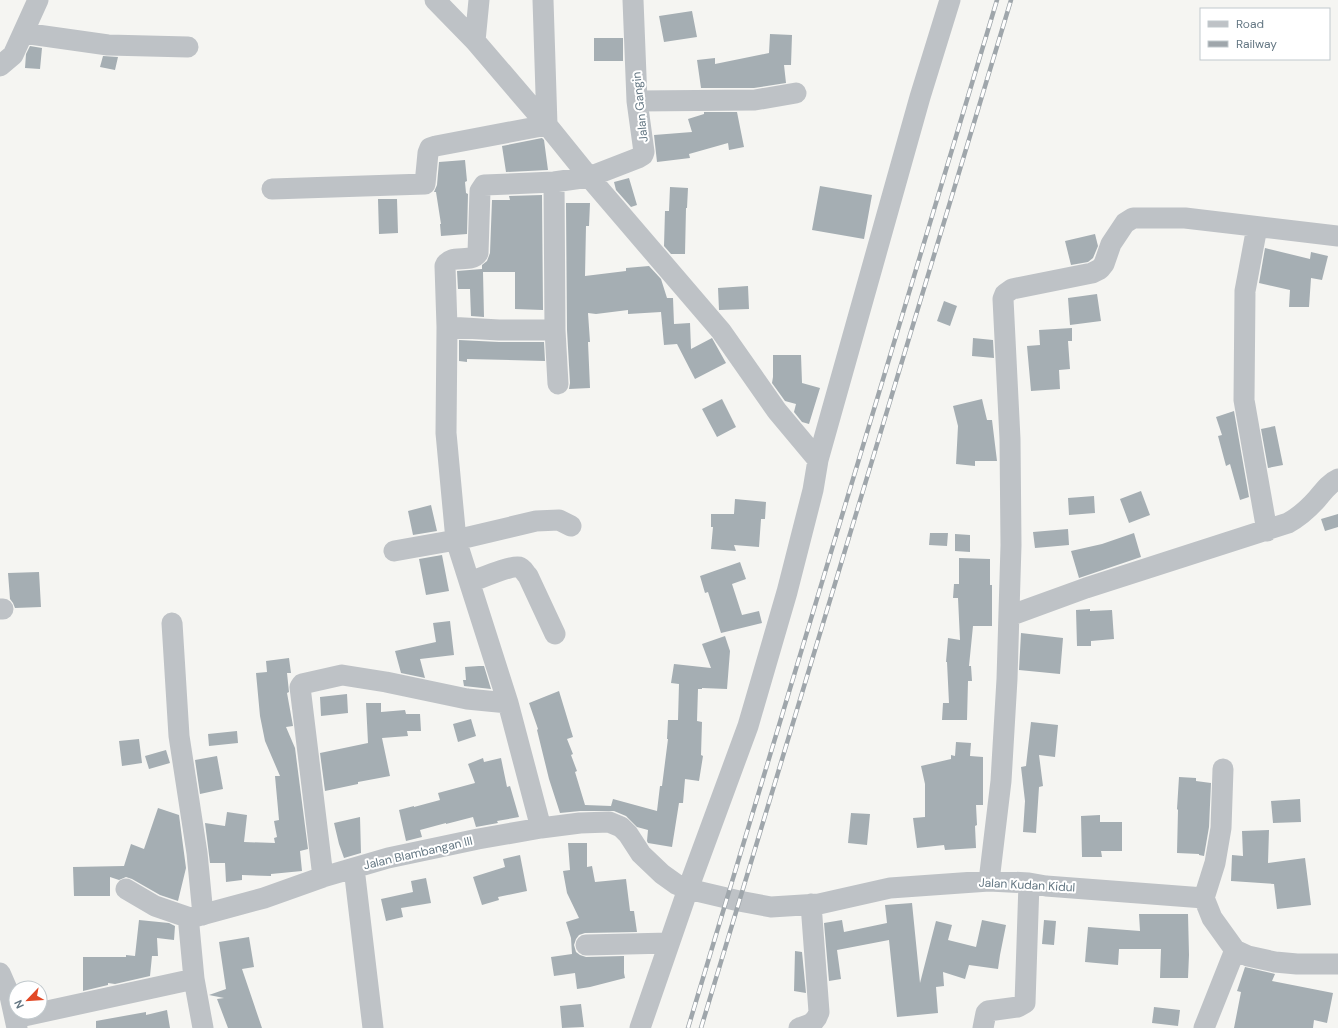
<svg xmlns="http://www.w3.org/2000/svg" width="1338" height="1028" viewBox="0 0 1338 1028" font-family="'DM Sans',sans-serif">
  <style>
    .building { fill: #a5aeb3 }
    .lines { fill: none; stroke-linecap: round; stroke-linejoin: round }
    .minor { stroke: #bec2c6; stroke-width: 21 }
    .rail-casing { stroke: #9fa6ab; stroke-width: 4.5 }
    .rail { stroke: #fff; stroke-width: 3; stroke-dasharray: 9; stroke-linecap: butt }
    .labels { text-anchor: middle; dominant-baseline: central; stroke-width: 4; stroke-linejoin: round; paint-order: stroke }
    .street-label { font-size: 12px; fill: #647783; stroke: #fff }
  </style>
  <rect width="100%" height="100%" fill="#f5f5f2"/>
  <path class="building" d="M 692,11 L 697,37 L 664,42 L 659,16 Z
    M 770,34 L 792,35 L 791,65 L 784,65 L 786,83 L 754,88 L 701,88 L 697,60 L 715,58 L 715,64 L 769,53 Z
    M 594,38 L 623,38 L 623,61 L 594,61 Z
    M 30,46 L 42,48 L 40,69 L 25,68 L 26,54 Z
    M 103,56 L 118,57 L 115,70 L 100,67 Z
    M 704,112 L 737,112 L 744,147 L 729,150 L 728,143 L 689,154 L 690,158 L 657,162 L 654,135 L 692,132 L 688,119 L 704,114 Z
    M 542,138 L 544,140 L 548,170 L 506,172 L 502,146 Z
    M 465,160 L 467,181 L 465,182 L 466,193 L 468,194 L 467,234 L 441,236 L 440,224 L 441,224 L 436,192 L 434,192 L 437,185 L 439,162 Z
    M 629,178 L 637,205 L 631,207 L 616,190 L 614,182 Z
    M 820,186 L 872,195 L 864,239 L 812,230 Z
    M 670,187 L 688,188 L 687,208 L 686,208 L 685,254 L 671,254 L 664,246 L 665,211 L 669,211 Z
    M 542,195 L 543,310 L 515,309 L 515,272 L 483,272 L 484,317 L 471,316 L 470,289 L 458,289 L 457,271 L 482,269 L 482,265 L 487,261 L 490,253 L 492,200 L 510,200 L 509,196 Z
    M 378,199 L 397,199 L 398,233 L 379,234 Z
    M 566,203 L 590,203 L 589,226 L 586,226 L 585,276 L 626,271 L 626,268 L 649,266 L 661,279 L 667,298 L 673,298 L 674,324 L 690,323 L 691,349 L 712,338 L 726,363 L 695,379 L 677,344 L 664,345 L 661,312 L 628,314 L 628,310 L 596,314 L 588,313 L 590,342 L 588,342 L 590,388 L 569,389 L 570,383 L 567,330 Z
    M 1095,234 L 1098,246 L 1093,258 L 1088,262 L 1071,265 L 1065,241 Z
    M 1265,248 L 1310,259 L 1311,252 L 1328,256 L 1322,280 L 1311,278 L 1309,307 L 1289,307 L 1290,290 L 1259,283 Z
    M 748,286 L 749,309 L 719,310 L 718,288 Z
    M 1097,294 L 1101,321 L 1070,325 L 1068,298 Z
    M 944,301 L 957,306 L 950,326 L 937,321 Z
    M 1072,328 L 1072,341 L 1068,341 L 1070,369 L 1059,370 L 1060,389 L 1031,391 L 1027,346 L 1040,345 L 1039,330 Z
    M 973,338 L 993,340 L 994,358 L 972,356 Z
    M 459,340 L 499,342 L 544,342 L 545,361 L 467,359 L 467,362 L 459,361 Z
    M 773,355 L 801,355 L 802,383 L 820,388 L 809,424 L 802,422 L 794,412 L 796,404 L 785,401 L 772,383 L 773,377 Z
    M 722,399 L 736,427 L 717,437 L 702,409 Z
    M 982,399 L 987,420 L 992,420 L 997,461 L 975,461 L 975,466 L 956,464 L 958,426 L 953,406 Z
    M 1234,411 L 1249,497 L 1240,500 L 1230,464 L 1226,466 L 1218,436 L 1222,435 L 1216,417 Z
    M 1275,426 L 1283,465 L 1268,468 L 1261,429 Z
    M 1141,491 L 1150,515 L 1129,523 L 1120,499 Z
    M 1094,496 L 1095,513 L 1069,515 L 1068,498 Z
    M 735,499 L 766,502 L 765,519 L 761,519 L 759,547 L 734,545 L 736,551 L 711,549 L 713,527 L 711,527 L 711,514 L 734,514 Z
    M 431,505 L 437,531 L 413,535 L 408,511 Z
    M 1338,514 L 1338,527 L 1325,531 L 1321,519 Z
    M 1068,529 L 1069,545 L 1035,548 L 1033,532 Z
    M 930,533 L 948,533 L 947,546 L 929,545 Z
    M 1134,533 L 1141,557 L 1079,578 L 1071,551 L 1102,544 Z
    M 955,534 L 970,535 L 970,552 L 955,551 Z
    M 442,555 L 449,591 L 426,595 L 419,559 Z
    M 959,558 L 990,559 L 990,585 L 992,585 L 992,626 L 973,626 L 969,666 L 971,666 L 972,681 L 968,681 L 967,720 L 942,720 L 943,703 L 949,703 L 947,662 L 946,662 L 948,638 L 960,640 L 958,598 L 953,598 L 954,584 L 959,584 Z
    M 740,562 L 746,579 L 732,584 L 742,615 L 759,611 L 762,623 L 721,633 L 708,592 L 705,593 L 700,576 Z
    M 39,572 L 41,607 L 15,608 L 13,603 L 10,599 L 8,573 Z
    M 1090,609 L 1090,611 L 1112,610 L 1114,639 L 1091,641 L 1091,646 L 1077,646 L 1076,610 Z
    M 450,621 L 454,655 L 420,659 L 425,678 L 401,673 L 395,651 L 436,642 L 433,623 Z
    M 1021,633 L 1063,638 L 1060,674 L 1019,670 Z
    M 725,636 L 730,651 L 727,689 L 702,688 L 702,689 L 698,689 L 697,721 L 702,722 L 701,755 L 703,756 L 699,781 L 685,779 L 683,803 L 679,803 L 672,847 L 648,843 L 647,841 L 648,830 L 637,827 L 626,816 L 614,811 L 580,811 L 560,813 L 549,779 L 537,730 L 538,729 L 529,703 L 559,691 L 573,737 L 567,739 L 573,754 L 571,755 L 577,771 L 575,772 L 585,805 L 611,806 L 613,799 L 657,811 L 660,786 L 662,786 L 668,739 L 667,739 L 668,720 L 678,720 L 679,684 L 671,683 L 674,664 L 711,668 L 702,644 Z
    M 289,658 L 291,673 L 287,673 L 289,692 L 287,693 L 293,726 L 286,727 L 295,748 L 308,849 L 300,851 L 302,871 L 271,874 L 271,876 L 242,875 L 242,880 L 226,882 L 225,863 L 210,863 L 205,823 L 225,826 L 227,812 L 247,815 L 244,842 L 275,843 L 274,838 L 277,837 L 274,821 L 279,820 L 275,776 L 280,776 L 265,741 L 260,716 L 256,673 L 267,672 L 266,661 Z
    M 479,666 L 484,666 L 491,689 L 464,686 L 463,680 L 466,680 L 465,667 Z
    M 347,694 L 348,713 L 321,716 L 320,697 Z
    M 366,703 L 381,703 L 381,712 L 405,710 L 406,714 L 420,714 L 421,731 L 407,731 L 408,736 L 382,738 L 390,776 L 358,782 L 358,784 L 325,791 L 320,753 L 368,743 Z
    M 471,719 L 476,736 L 458,742 L 453,724 Z
    M 1031,722 L 1058,725 L 1055,757 L 1039,755 L 1043,786 L 1039,787 L 1036,833 L 1023,832 L 1025,801 L 1021,767 L 1026,766 Z
    M 237,731 L 238,743 L 209,746 L 208,734 Z
    M 139,739 L 142,763 L 122,766 L 119,741 Z
    M 956,742 L 971,743 L 970,756 L 983,757 L 983,805 L 976,805 L 977,825 L 975,826 L 976,848 L 945,850 L 944,845 L 917,848 L 913,818 L 925,817 L 925,784 L 921,766 L 951,759 L 951,755 L 955,756 Z
    M 166,750 L 170,763 L 149,769 L 145,756 Z
    M 217,756 L 223,789 L 200,794 L 195,760 Z
    M 483,758 L 484,762 L 501,758 L 507,787 L 510,786 L 519,817 L 497,821 L 498,823 L 476,827 L 473,817 L 446,824 L 446,823 L 420,830 L 422,837 L 406,841 L 399,810 L 414,806 L 414,807 L 440,800 L 438,793 L 475,783 L 468,764 Z
    M 1179,777 L 1196,778 L 1196,781 L 1211,783 L 1209,827 L 1204,856 L 1199,855 L 1199,854 L 1177,853 L 1178,810 L 1177,809 Z
    M 1300,799 L 1301,822 L 1273,823 L 1271,801 Z
    M 158,808 L 179,815 L 186,868 L 178,901 L 160,895 L 132,879 L 126,877 L 119,880 L 110,877 L 110,896 L 74,896 L 73,867 L 124,866 L 131,844 L 144,849 Z
    M 851,813 L 870,814 L 867,845 L 848,843 Z
    M 1100,815 L 1100,822 L 1122,822 L 1122,851 L 1101,851 L 1102,857 L 1082,857 L 1081,816 Z
    M 360,817 L 361,853 L 344,858 L 339,844 L 334,823 Z
    M 1269,830 L 1268,863 L 1305,858 L 1311,905 L 1277,909 L 1274,884 L 1231,881 L 1232,855 L 1243,856 L 1242,831 Z
    M 568,843 L 587,843 L 587,867 L 592,866 L 595,882 L 626,879 L 630,911 L 634,911 L 637,932 L 585,933 L 579,935 L 576,939 L 574,945 L 576,952 L 580,955 L 586,957 L 624,956 L 624,973 L 625,978 L 590,987 L 577,989 L 575,973 L 554,976 L 551,957 L 572,954 L 571,938 L 566,922 L 579,918 L 567,893 L 563,871 L 570,870 Z
    M 520,855 L 527,891 L 498,897 L 499,900 L 482,905 L 473,877 L 505,867 L 503,859 Z
    M 426,878 L 431,903 L 401,908 L 403,917 L 386,921 L 381,899 L 413,892 L 411,881 Z
    M 912,903 L 920,983 L 936,921 L 952,925 L 948,940 L 976,947 L 982,920 L 1006,925 L 1000,955 L 998,969 L 969,965 L 965,979 L 943,972 L 944,986 L 936,987 L 938,1013 L 897,1017 L 889,940 L 837,950 L 841,979 L 829,981 L 824,923 L 842,920 L 844,932 L 887,923 L 885,905 Z
    M 1139,914 L 1188,914 L 1189,955 L 1188,978 L 1160,978 L 1161,949 L 1119,949 L 1118,965 L 1085,962 L 1088,927 L 1140,931 Z
    M 139,920 L 169,923 L 175,926 L 174,940 L 157,938 L 158,956 L 152,956 L 150,976 L 115,984 L 108,983 L 108,985 L 83,991 L 83,957 L 126,957 L 126,955 L 135,956 Z
    M 1044,920 L 1056,921 L 1054,945 L 1042,944 Z
    M 249,937 L 254,967 L 242,969 L 262,1028 L 228,1028 L 217,999 L 224,998 L 209,995 L 226,989 L 219,942 Z
    M 795,951 L 802,952 L 806,993 L 794,991 Z
    M 1245,967 L 1275,974 L 1272,981 L 1333,993 L 1327,1023 L 1314,1020 L 1313,1028 L 1234,1028 L 1241,992 L 1237,991 Z
    M 581,1004 L 584,1027 L 562,1028 L 560,1006 Z
    M 1154,1007 L 1180,1010 L 1178,1026 L 1152,1023 Z
    M 167,1010 L 170,1028 L 96,1028 L 96,1021 L 146,1012 L 146,1015 Z"/>
  <g class="lines">
    <path class="minor" d="M 38,0 L 23,33 L 108,45 L 188,47
      M 435,0 L 475,41 L 547,125 L 589,177 L 721,331 L 777,411 L 818,460 L 813,490 L 787,592 L 748,726 L 688,889 L 640,1028
      M 475,41 L 479,0
      M 0,66 L 13,55 L 23,33
      M 637,101 L 755,100 L 796,93
      M 272,189 L 425,184 L 428,153 L 430,148 L 436,146 L 547,125 L 543,0
      M 1257,227 L 1245,291 L 1244,400 L 1267,531
      M 447,327 L 499,330 L 555,330 L 554,182
      M 555,330 L 558,384
      M 818,460 L 920,97 L 950,0
      M 394,551 L 456,540 L 536,521 L 559,520 L 571,526
      M 470,582 C 479,579 511,565 519,567 C 523,568 525,573 528,576 L 555,634
      M 0,609 L 3,609
      M 1009,616 L 1086,588 L 1288,523 C 1299,517 1309,508 1317,499 C 1323,492 1329,483 1338,479
      M 172,623 L 179,736 L 197,853 L 203,915
      M 541,828 L 508,703 L 456,540 L 446,433 L 447,327 L 445,266 C 450,253 471,264 478,253 L 480,191 L 484,185 L 554,182 L 589,177 L 638,158 L 643,155 L 644,152 L 637,101 L 633,0
      M 354,868 L 373,1028
      M 323,877 L 300,687 L 302,684 L 342,675 L 386,682 L 467,699 L 508,703
      M 989,881 L 1001,781 L 1007,679 L 1011,545 L 1010,439 L 1003,299 L 1005,294 L 1012,289 L 1092,273 L 1100,269 L 1104,264 L 1111,244 L 1125,223 L 1133,218 L 1185,218 L 1338,236
      M 126,889 L 155,906 L 190,918
      M 1204,898 L 1215,863 L 1221,828 L 1223,769
      M 586,945 L 669,943
      M 0,973 L 10,996 L 17,1028
      M 15,1018 L 194,979
      M 203,1028 L 194,979 L 189,926 L 190,918 L 264,898 L 323,877 L 388,858 L 478,839 L 541,828 L 580,823 L 609,822 L 621,827 L 628,834 L 641,854 L 662,874 L 676,884 L 688,889 L 739,901 L 771,907 L 819,904 L 890,888 L 989,881 L 1029,883 L 1046,886 L 1204,898 L 1212,918 L 1235,950 L 1248,956 L 1275,962 L 1297,964 L 1338,964
      M 799,1028 C 809,1025 816,1023 819,1012 L 811,904
      M 983,1028 L 986,1013 L 988,1011 L 1018,1007 L 1025,1003 L 1029,883
      M 1204,1028 L 1235,950"/>
    <defs>
      <path id="rail" d="M 688,1028 L 997,0
        M 701,1028 L 1011,0"/>
    </defs>
    <use href="#rail" class="rail-casing"/>
    <use href="#rail" class="rail"/>
  </g>
  <g class="labels">
    <g class="street-label">
      <text transform="translate(640 107) rotate(-96)">Jalan Gangin</text>
      <text transform="translate(418 853) rotate(-13)">Jalan Blambangan III</text>
      <text transform="translate(1027 885) rotate(3)">Jalan Kudan Kidul</text>
    </g>
  </g>
  <rect x="1200" y="8" width="130" height="52" fill="#ffffff" stroke="#c1c9cd"/>
  <rect x="1208" y="21" width="20" height="6" fill="#bec2c6" stroke="#c1c9cd"/>
  <text x="1236" y="28" font-size="12" fill="#647783">Road</text>
  <rect x="1208" y="41" width="20" height="6" fill="#9fa6ab" stroke="#c1c9cd"/>
  <text x="1236" y="48" font-size="12" fill="#647783">Railway</text>
  <g transform="translate(28 1000) rotate(245)"><circle r="19" fill="#ffffff" stroke="#c1c9cd"/>
  <path d="M0-3L7 15L0 10L-7 15Z" fill="#e24825"/>
  <text y="-6" font-size="11" font-weight="bold" text-anchor="middle" fill="#647783">N</text>
  </g>
</svg>
